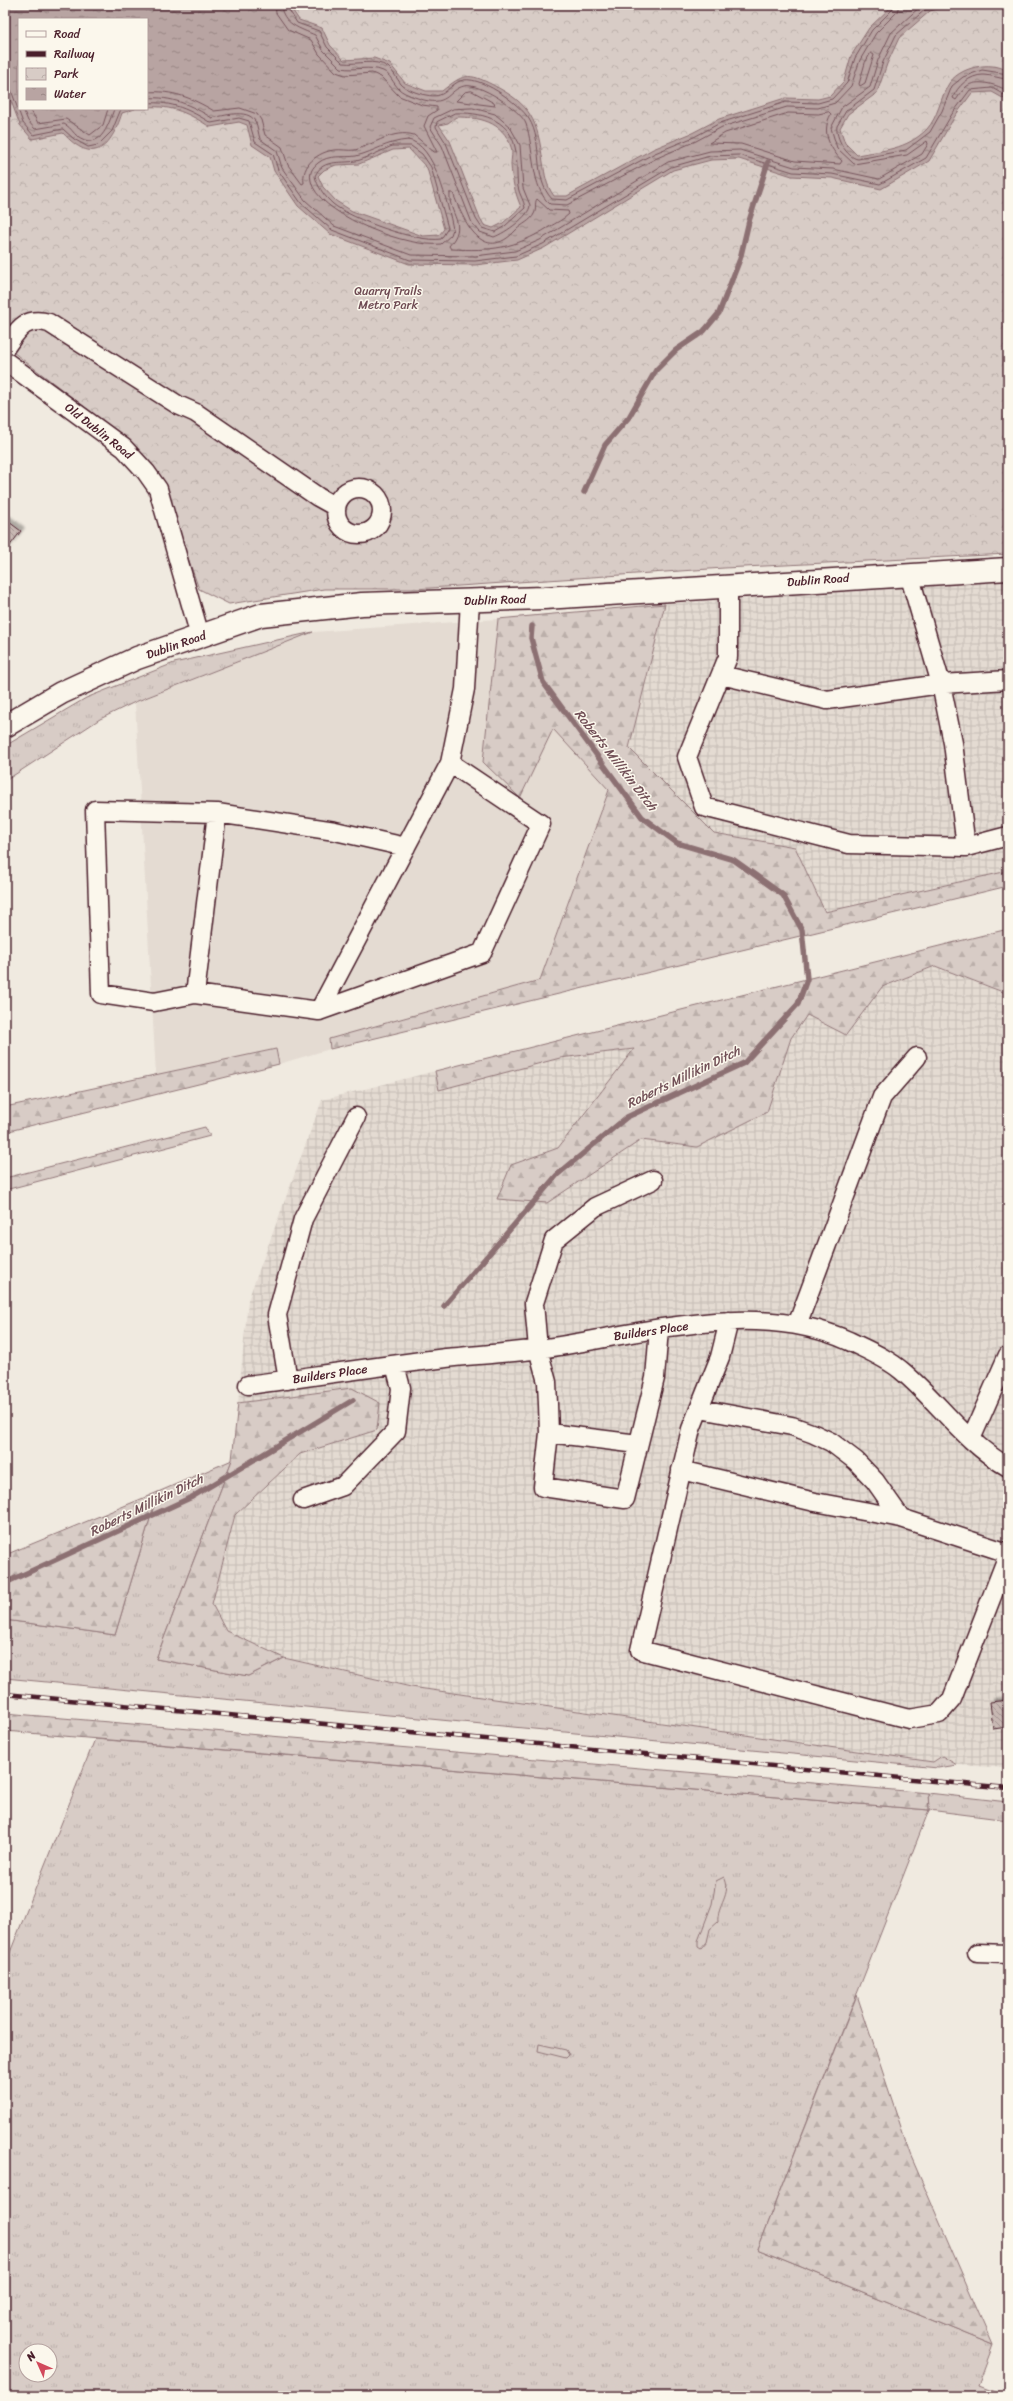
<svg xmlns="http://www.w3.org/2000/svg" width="1013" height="2401" viewBox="0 0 1013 2401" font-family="Sriracha,sans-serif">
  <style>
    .built { fill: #e4dbd2 }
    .industrial { fill: url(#industrial-grid) }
    .grass { fill: url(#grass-tufts); stroke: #917678; fill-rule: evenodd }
    .forest { fill: url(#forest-firs); stroke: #917678 }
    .park { fill: url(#park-crowns); stroke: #917678; fill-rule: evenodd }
    .garden { fill: #d8ccc6; stroke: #917678 }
    .water { fill: url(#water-ripples); stroke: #8c6f72; fill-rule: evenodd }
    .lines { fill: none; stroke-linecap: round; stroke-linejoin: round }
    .shore { stroke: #76545b; stroke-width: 1 }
    .stream { stroke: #8c6f72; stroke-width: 5.5 }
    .building { fill: url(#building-back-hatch); stroke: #4a1f2b; filter: url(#shadow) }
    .minor-casing { stroke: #4a1f2b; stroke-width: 21 }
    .major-casing { stroke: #4a1f2b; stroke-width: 25 }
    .minor { stroke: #fbf7ec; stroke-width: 18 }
    .major { stroke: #fbf7ec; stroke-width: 22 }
    .rail-casing { stroke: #4a1f2b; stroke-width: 4.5 }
    .rail { stroke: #fbf7ec; stroke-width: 3; stroke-dasharray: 9; stroke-linecap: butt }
    .labels { text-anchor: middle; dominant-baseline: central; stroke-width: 3; stroke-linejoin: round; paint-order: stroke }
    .park-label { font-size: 12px; fill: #6e4a52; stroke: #fbf7ec }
    .street-label { font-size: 12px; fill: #4a1f2b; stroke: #fbf7ec }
    .water-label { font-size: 13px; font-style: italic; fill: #704e55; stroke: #fbf7ec }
  </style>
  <defs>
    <pattern id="industrial-grid" width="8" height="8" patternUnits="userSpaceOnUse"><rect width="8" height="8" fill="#e4dbd2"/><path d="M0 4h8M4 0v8" fill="none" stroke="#c5bcb4"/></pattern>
    <pattern id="grass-tufts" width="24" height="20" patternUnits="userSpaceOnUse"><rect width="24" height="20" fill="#d8ccc6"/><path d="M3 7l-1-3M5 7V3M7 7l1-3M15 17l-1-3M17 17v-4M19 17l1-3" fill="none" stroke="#bbafaa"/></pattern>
    <pattern id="forest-firs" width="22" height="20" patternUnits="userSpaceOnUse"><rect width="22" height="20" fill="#d8ccc6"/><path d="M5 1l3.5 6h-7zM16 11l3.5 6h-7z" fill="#bbafaa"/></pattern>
    <pattern id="park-crowns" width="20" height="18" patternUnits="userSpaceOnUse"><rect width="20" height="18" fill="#d8ccc6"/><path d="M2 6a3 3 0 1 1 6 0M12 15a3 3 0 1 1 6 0" fill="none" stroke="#bbafaa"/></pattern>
    <pattern id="water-ripples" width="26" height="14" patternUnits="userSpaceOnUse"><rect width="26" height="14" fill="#b8a4a2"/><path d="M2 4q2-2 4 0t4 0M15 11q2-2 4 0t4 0" fill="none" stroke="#988584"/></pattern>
    <pattern id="building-back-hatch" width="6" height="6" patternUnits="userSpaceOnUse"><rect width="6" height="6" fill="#c8b8b3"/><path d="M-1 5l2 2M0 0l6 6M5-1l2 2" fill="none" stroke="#a49592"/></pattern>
    <filter id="shadow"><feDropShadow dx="3.5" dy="-3.5" stdDeviation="1" flood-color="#0004"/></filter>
  </defs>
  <rect width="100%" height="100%" fill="#f0eae0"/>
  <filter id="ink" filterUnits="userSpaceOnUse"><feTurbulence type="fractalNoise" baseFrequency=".025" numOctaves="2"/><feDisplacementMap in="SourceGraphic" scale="8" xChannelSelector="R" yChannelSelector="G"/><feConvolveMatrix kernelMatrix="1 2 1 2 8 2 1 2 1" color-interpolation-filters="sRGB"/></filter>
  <g filter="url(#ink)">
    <path class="built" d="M 498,619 L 483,762 L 553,729 L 609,790 L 540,980 L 329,1039 L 330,1049 L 279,1064 L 276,1049 L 156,1075 L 135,702 L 313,632 Z"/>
    <path class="industrial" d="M 1008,581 L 1008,871 L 825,912 L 795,847 L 714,833 L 629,748 L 665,604 Z
      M 935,966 L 1008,994 L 1008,1768 L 957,1765 L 942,1756 L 933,1762 L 411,1687 L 284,1658 L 226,1631 L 212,1604 L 235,1516 L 300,1454 L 377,1430 L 352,1388 L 238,1403 L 248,1300 L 322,1100 L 435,1071 L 439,1089 L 560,1058 L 635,1049 L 558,1148 L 511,1165 L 547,1203 L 641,1140 L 697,1147 L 767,1112 L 791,1038 L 807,1014 L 846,1035 L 882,987 Z"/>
    <path class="grass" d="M 313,632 L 135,702 L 100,719 L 5,781 L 5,746 L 86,698 L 174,663 Z
      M 232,1460 L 156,1659 L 248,1676 L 284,1658 L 411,1687 L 933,1762 L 942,1756 L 957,1765 L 938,1768 L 5,1678 L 5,1620 L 115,1635 L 158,1492 Z
      M 95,1739 L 929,1810 L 928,1793 L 1008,1802 L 1008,1820 L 929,1810 L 757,2249 L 993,2345 L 978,2385 L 1007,2396 L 5,2396 L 5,1965 ZM 26,2351 L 50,2351 L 50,2375 L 26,2375 Z"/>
    <path class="forest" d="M 665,604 L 629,748 L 714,833 L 795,847 L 825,912 L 1008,871 L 1008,886 L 330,1049 L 329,1039 L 540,980 L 609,790 L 553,729 L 520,798 L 483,762 L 498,619 Z
      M 1008,929 L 1008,994 L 935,966 L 882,987 L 846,1035 L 807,1015 L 791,1038 L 767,1112 L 697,1147 L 641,1140 L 547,1203 L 497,1199 L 511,1165 L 558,1148 L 634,1049 L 560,1058 L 439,1090 L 435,1071 Z
      M 276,1049 L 279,1064 L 5,1132 L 5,1107 Z
      M 205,1127 L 210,1136 L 5,1190 L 5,1178 Z
      M 352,1388 L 380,1403 L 377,1430 L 300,1454 L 235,1515 L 212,1604 L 226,1631 L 284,1658 L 248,1676 L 156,1659 L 232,1460 L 238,1403 Z
      M 158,1492 L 115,1635 L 5,1620 L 5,1555 Z
      M 5,1713 L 928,1793 L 929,1810 L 5,1731 Z
      M 857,1995 L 910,2154 L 993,2345 L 757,2249 Z"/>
    <path class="park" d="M 5,5 L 1008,5 L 1008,554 L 724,568 L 415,589 L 324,589 L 229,604 L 199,589 L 162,485 L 133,444 L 5,346 ZM 19,19 L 147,19 L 147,109 L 19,109 Z"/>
    <path class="garden" d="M 724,1877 C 733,1893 716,1907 718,1922 L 710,1929 L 707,1942 L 701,1949 L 698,1947 L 698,1941 L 712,1904 L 716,1881 Z
      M 539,2044 L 566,2050 L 569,2055 L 566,2058 L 538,2051 Z"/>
    <path class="water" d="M 5,5 L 289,5 L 299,20 L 322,28 L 330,45 L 344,60 L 374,58 L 390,64 L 405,83 L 426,91 L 442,91 C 463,74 468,72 493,85 C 532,105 537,120 543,162 C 545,175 546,185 554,196 L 567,196 L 653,149 L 692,133 L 719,119 L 785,98 L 818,99 L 830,96 L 844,81 L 851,56 L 869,28 L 893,5 L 952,5 L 930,11 L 899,38 L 887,64 L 877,93 L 848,114 L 840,128 L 845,143 L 857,155 C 884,150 906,150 927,129 C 938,117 940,99 948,85 C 958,67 991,60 1008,71 L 1008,101 L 992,92 L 972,93 L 955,116 L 929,161 L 881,189 L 832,178 L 792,176 L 739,159 L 711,160 L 673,170 L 544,248 L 517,260 L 475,265 L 409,264 L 330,234 L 298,206 L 274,171 L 270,157 L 252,145 L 247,125 L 239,122 L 210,127 C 190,114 172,105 147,107 L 147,19 L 19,19 L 19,109 L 135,109 L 122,113 C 111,148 93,166 63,133 L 32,139 L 20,125 L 8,93 L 5,90 ZM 456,117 C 478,117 503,121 511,147 C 513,152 511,159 511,165 C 512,180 515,193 521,207 L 503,223 L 493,228 L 484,225 L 480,218 L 450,141 L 439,125 L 448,123 ZM 409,149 L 427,168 L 444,229 L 439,235 L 423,236 L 352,211 L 336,201 L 323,187 L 318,176 L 324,170 L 336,165 L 359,164 L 393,150 Z"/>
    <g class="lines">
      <path class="shore" d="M 281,5 C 282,24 301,29 315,35 L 323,50 L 341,68 C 355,71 369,65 383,71 C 390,74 393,83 399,89 C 404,94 417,98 424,100 C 449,106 448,90 464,86 C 479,82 521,110 526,124 C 534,147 531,189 550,204 L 567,205 L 657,158 L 696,141 L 722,127 L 787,107 L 818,108 L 835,103 L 851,86 L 860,60 L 876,33 L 897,12 L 899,5
        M 286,5 L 297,23 L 319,31 L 327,47 L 343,63 C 358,65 374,58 388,67 C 393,71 397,79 401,84 C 405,89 419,94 426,95 C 446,99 445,88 460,81 C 478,73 520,104 529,119 C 544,143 532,178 552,199 L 567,200 L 655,153 L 694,137 L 720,123 L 786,102 L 818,103 L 832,99 L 847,83 L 855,58 L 872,30 L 893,9 L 894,5
        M 935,5 L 927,8 L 896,35 L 883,62 L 874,90 L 846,111 L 837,126 C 835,137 847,158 858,159 L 906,150 L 930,132 L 942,111 L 952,86 L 963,77 L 982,70 L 1008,74
        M 871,53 L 874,55 L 865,83 L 860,86 L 859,84 L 865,63 Z
        M 1008,79 C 1000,79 992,75 983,75 C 970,75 957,86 953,98 L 956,100 C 959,96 962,91 966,87 C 976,78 998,85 1008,91
        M 5,87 L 11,90 L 23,123 L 33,135 L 63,129 L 74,139 L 88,147 L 98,145 L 112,131 L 121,109
        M 472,91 L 494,103 L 495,106 L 456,101 L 465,92 Z
        M 147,92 C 173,90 192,98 214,111 L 240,108 L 257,114 L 261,120 L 265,135 L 282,147 L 288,165 L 302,184 L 304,183 C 301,165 318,152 334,150 C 341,149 348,151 355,150 C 375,144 393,129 414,135 L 434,152 L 437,152 L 424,126 L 428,116 L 437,110 L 437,107 L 422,105 L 399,96 L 381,77 L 372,73 L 345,75 L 336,72 L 319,54 L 311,40 L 288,30 L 276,13 L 275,5
        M 147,98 C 172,96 191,105 212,118 C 223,116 247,108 255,121 C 258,126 258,133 260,139 L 277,151 L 282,168 L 305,200 L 334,226 L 411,255 L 475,256 L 515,251 L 540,240 L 668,162 L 710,151 L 740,150 L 794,167 L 833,169 L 879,179 L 922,154 L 928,144 L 927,141 L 907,155 L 854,164 L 837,148 L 831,128 L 842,107 L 870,87 L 878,60 L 891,33 L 922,5
        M 147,103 C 172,101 190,110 211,123 L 239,118 L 249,121 L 255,142 L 273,154 L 278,170 L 301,203 L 332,230 L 410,260 L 475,261 L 516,256 L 543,244 L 671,167 L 710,156 L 739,155 L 793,172 L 832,174 L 880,184 L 926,158 L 952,114 L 970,90 L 992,88 L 1008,97
        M 473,108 L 495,114 L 510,127 L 520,145 L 523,188 L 530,205 C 530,216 505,233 494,237 L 480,232 L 472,223 L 442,146 L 430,127 L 434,118 L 453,109 Z
        M 23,109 L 28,121 L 35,129 L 64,124 C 70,127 72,131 76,135 C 100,153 108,126 114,109
        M 30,109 L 38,123 L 66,119 L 90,135 L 103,125 L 108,109
        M 829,112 L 831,114 C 821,132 829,147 842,161 L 840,164 L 795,161 L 741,144 L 709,143 L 725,133 L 788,113 L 818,114 Z
        M 455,113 C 479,112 509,118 515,147 C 518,159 516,174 518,187 C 519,194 524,200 525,208 L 505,226 L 495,232 L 482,228 L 476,219 L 446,143 L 436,127 L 437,122 Z
        M 408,140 C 435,143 448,206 453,229 L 451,235 L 441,244 C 408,248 328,218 313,187 C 309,177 309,170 318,163 C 329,154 343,158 356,156 C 376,151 385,142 408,140 Z
        M 392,146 L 411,146 L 422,154 L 431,167 L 448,228 L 441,239 C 418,243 351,219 333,204 C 325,197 317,186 315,176 C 323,157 343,165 360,160 C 371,156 381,151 392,146 Z
        M 450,193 L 453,193 C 463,220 483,266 516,230 C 522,224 531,221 534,214 C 537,209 534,203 537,199 L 549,210 L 568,211 L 569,214 C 564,219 556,223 549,227 C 514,249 491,251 451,249 L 449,246 C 469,223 448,216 450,193 Z"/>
      <path class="stream" d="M 584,492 L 605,445 L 629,417 L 656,370 L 676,350 L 704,331 L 719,313 L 740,259 L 749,221 L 768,162
        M 444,1306 L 557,1175 L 627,1117 L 744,1063 L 798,1004 L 807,979 L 802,930 L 783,895 L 734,860 L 677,843 L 642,817 L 543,682 L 531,638 L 532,626
        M 5,1583 L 192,1497 L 353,1400"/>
    </g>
    <path class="building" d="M 5,519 L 21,531 L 5,552 Z
      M 1008,1700 L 1008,1727 L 993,1729 L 990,1702 Z"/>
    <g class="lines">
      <defs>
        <path id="minor" d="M 5,348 C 18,330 24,316 49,323 L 178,405 L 196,413 L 318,497 L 336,507
          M 5,361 L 124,448 L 146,472 L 158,489 L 200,636
          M336 511a23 23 0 1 1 46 0a23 23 0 1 1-46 0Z
          M 909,574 L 941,684 L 953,743 L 966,847
          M 728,586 L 728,657 L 687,757 L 704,807 L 849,844 L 966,847 L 1008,836
          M 721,675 L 827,700 L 941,684 L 1008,680
          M 406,847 L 335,831 L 217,813 L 95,810 L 101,994 L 154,1002 L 195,994 L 319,1011 L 450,763 L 465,689 L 470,600
          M 195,994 L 217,813
          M 319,1011 L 482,953 L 541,824 L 450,763
          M 653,1180 L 595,1207 L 554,1240 L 534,1303 L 538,1349 L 547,1382 L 548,1404 L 549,1433 L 543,1487 L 625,1499 L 655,1378 L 659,1329
          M 729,1321 L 720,1357 L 691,1429 L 640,1650 L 909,1719 L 939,1714 L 952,1699 L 1008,1555
          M 797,1325 L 882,1097 L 917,1057
          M 288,1380 L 277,1315 L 303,1219 L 356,1117
          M 248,1385 C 314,1376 380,1366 446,1358 C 477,1355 509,1353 540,1349 C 639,1335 753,1298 849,1341 C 867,1350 887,1358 902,1371 C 939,1402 965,1443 1008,1467
          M 700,1409 L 792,1426 L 814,1434 L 831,1442 L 856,1461 L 875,1481 L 901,1518 L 1008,1553
          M 549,1433 L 638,1444
          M 971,1439 L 1008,1355
          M 681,1470 L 815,1502 L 901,1518
          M 303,1500 L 343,1486 L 396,1431 L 401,1388 L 395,1365
          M 977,1953 L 1008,1954"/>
        <path id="major" d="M 5,726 L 61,693 L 137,658 L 261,615 L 362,604 L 544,598 L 1008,569"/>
      </defs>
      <use href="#minor" class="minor-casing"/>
      <use href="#major" class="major-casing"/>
      <use href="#minor" class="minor"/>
      <use href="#major" class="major"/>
      <defs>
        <path id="rail" d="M 5,1694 L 1008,1788"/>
      </defs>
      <use href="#rail" class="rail-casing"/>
      <use href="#rail" class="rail"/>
    </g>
  </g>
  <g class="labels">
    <g class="park-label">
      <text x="388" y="291">Quarry Trails<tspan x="388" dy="14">Metro Park</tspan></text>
    </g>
    <g class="street-label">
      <text transform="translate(99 431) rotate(38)">Old Dublin Road</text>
      <text transform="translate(818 580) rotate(-4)">Dublin Road</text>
      <text transform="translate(495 600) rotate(-2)">Dublin Road</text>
      <text transform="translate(176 645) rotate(-19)">Dublin Road</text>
      <text transform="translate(651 1331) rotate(-8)">Builders Place</text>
      <text transform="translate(330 1374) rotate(-8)">Builders Place</text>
    </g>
    <g class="water-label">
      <text transform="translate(616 760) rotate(52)">Roberts Millikin Ditch</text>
      <text transform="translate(683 1077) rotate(-26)">Roberts Millikin Ditch</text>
      <text transform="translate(146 1505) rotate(-26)">Roberts Millikin Ditch</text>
    </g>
  </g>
  <rect width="1013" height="2401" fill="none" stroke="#fbf7ec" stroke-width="20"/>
  <rect x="10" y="10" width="993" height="2381" fill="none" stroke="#4a1f2b" stroke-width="1.5" filter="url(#ink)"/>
  <rect x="18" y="18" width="130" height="92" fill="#fbf7ec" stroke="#b4a19f"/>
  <rect x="26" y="31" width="20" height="6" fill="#fbf7ec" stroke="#b4a19f"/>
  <text x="54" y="38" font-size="12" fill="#4a1f2b">Road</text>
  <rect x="26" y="51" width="20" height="6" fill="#4a1f2b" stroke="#b4a19f"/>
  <text x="54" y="58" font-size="12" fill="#4a1f2b">Railway</text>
  <rect x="26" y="68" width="20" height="12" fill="url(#park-crowns)" stroke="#b4a19f"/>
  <text x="54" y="78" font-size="12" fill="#4a1f2b">Park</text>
  <rect x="26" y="88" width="20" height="12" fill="url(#water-ripples)" stroke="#b4a19f"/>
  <text x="54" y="98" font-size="12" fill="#4a1f2b">Water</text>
  <g transform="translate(38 2363) rotate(315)"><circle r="19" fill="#fbf7ec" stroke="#b4a19f"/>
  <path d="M0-3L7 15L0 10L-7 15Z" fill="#d1495b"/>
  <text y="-6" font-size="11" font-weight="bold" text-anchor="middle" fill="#4a1f2b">N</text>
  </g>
</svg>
